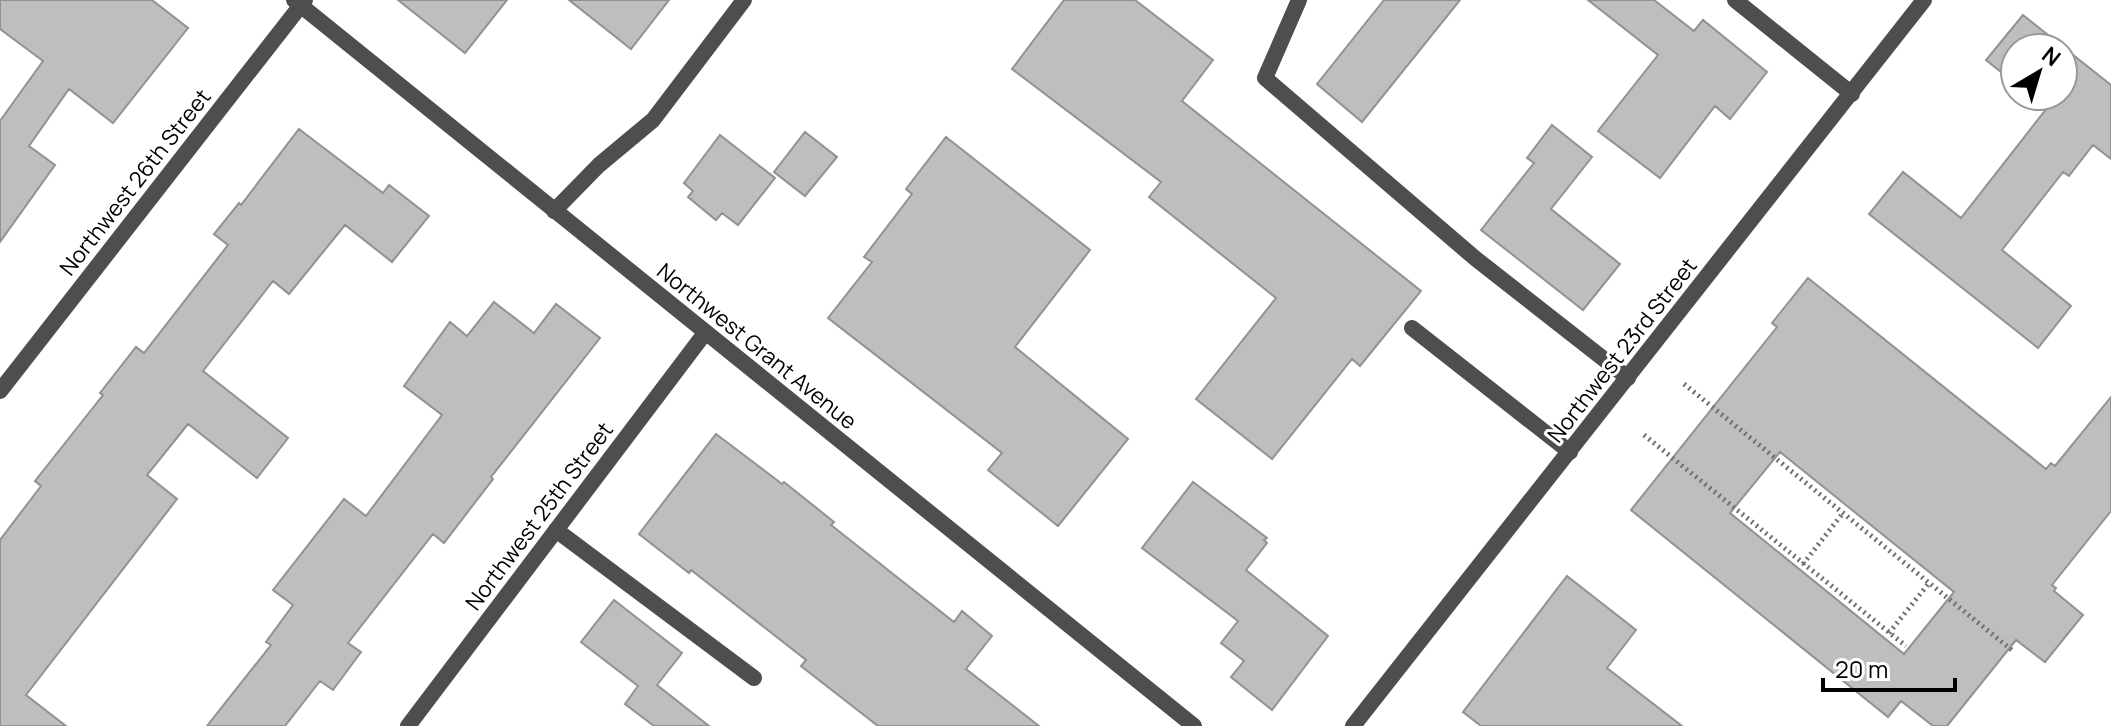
<svg xmlns="http://www.w3.org/2000/svg" width="2111" height="726" viewBox="0 0 2111 726" font-family="Manrope,sans-serif">
  <style>
    .building { fill: #bebebe; stroke: #929292; stroke-width: 2; fill-rule: evenodd }
    .lines { fill: none; stroke-linecap: round; stroke-linejoin: round }
    .path { stroke: #707070; stroke-width: 5; stroke-dasharray: 2 4; stroke-linecap: butt }
    .service { stroke: #4e4e4e; stroke-width: 16 }
    .minor { stroke: #4e4e4e; stroke-width: 16 }
    .tertiary { stroke: #4e4e4e; stroke-width: 16 }
    .labels { text-anchor: middle; dominant-baseline: central; stroke-width: 6; stroke-linejoin: round; paint-order: stroke }
    .street-label { font-size: 22px; fill: #000; stroke: #fff }
  </style>
  <rect width="100%" height="100%" fill="#fff"/>
  <path class="building" d="M 0,0 L 152,0 L 188,28 L 113,123 L 69,89 L 29,146 L 55,165 L 0,242 L 0,121 L 43,61 L 0,29 Z
    M 398,0 L 507,0 L 465,53 Z
    M 569,0 L 669,0 L 631,49 Z
    M 1064,0 L 1135,0 L 1213,60 L 1182,101 L 1421,291 L 1360,366 L 1352,359 L 1272,459 L 1196,399 L 1276,298 L 1149,197 L 1161,182 L 1012,69 Z
    M 1384,0 L 1460,0 L 1362,122 L 1317,84 Z
    M 1588,0 L 1654,0 L 1694,31 L 1703,20 L 1767,72 L 1730,119 L 1715,106 L 1660,178 L 1598,131 L 1658,55 Z
    M 2023,15 L 2111,85 L 2111,159 L 2093,145 L 2069,176 L 2063,172 L 2002,250 L 2071,306 L 2038,348 L 1869,214 L 1903,172 L 1961,218 L 2047,108 L 2031,96 L 2063,96 L 2063,48 L 2015,48 L 2015,83 L 1986,60 Z
    M 1552,125 L 1592,157 L 1551,209 L 1620,264 L 1583,310 L 1481,230 L 1534,163 L 1527,158 Z
    M 299,129 L 383,193 L 389,185 L 429,216 L 392,262 L 345,225 L 289,294 L 273,281 L 203,371 L 288,438 L 257,478 L 188,424 L 147,475 L 177,499 L 26,695 L 66,726 L 0,726 L 0,540 L 41,486 L 35,481 L 103,395 L 100,393 L 136,347 L 144,353 L 228,245 L 214,234 L 239,203 L 241,205 Z
    M 805,132 L 837,157 L 805,196 L 774,172 Z
    M 720,135 L 775,178 L 738,225 L 722,213 L 716,220 L 688,197 L 693,191 L 684,183 Z
    M 946,137 L 1090,250 L 1015,347 L 1128,439 L 1058,526 L 988,470 L 1002,453 L 828,318 L 872,262 L 864,257 L 912,194 L 906,189 Z
    M 1808,278 L 2046,469 L 2051,463 L 2055,466 L 2111,397 L 2111,511 L 2052,585 L 2056,588 L 2054,591 L 2083,615 L 2045,662 L 2016,640 L 1947,726 L 1933,726 L 1901,701 L 1888,717 L 1631,510 L 1777,327 L 1772,323 ZM 1780,452 L 1954,592 L 1904,654 L 1730,513 Z
    M 494,302 L 534,333 L 556,304 L 600,338 L 491,477 L 493,479 L 444,543 L 433,534 L 348,643 L 361,652 L 333,690 L 320,681 L 285,726 L 207,726 L 271,645 L 266,642 L 293,605 L 273,590 L 344,499 L 366,516 L 442,415 L 404,386 L 450,322 L 467,336 Z
    M 716,434 L 782,484 L 784,482 L 834,522 L 831,525 L 954,622 L 962,611 L 992,636 L 966,669 L 1039,726 L 878,726 L 801,666 L 806,660 L 691,570 L 689,573 L 639,534 Z
    M 1193,482 L 1267,538 L 1264,540 L 1267,543 L 1246,570 L 1328,636 L 1272,710 L 1231,677 L 1244,661 L 1221,643 L 1238,621 L 1142,548 Z
    M 1567,576 L 1636,630 L 1607,668 L 1682,726 L 1481,726 L 1463,712 Z
    M 614,600 L 682,653 L 657,685 L 709,726 L 654,726 L 625,704 L 638,686 L 581,642 Z"/>
  <g class="lines">
    <path class="path" d="M 1684,384 L 2013,651
      M 1644,435 L 1906,646
      M 1803,564 L 1843,513
      M 1889,633 L 1929,583"/>
    <path class="service" d="M 1299,0 L 1265,78 L 1476,259 L 1628,378
      M 1735,0 L 1852,94
      M 554,211 L 599,165 L 653,120 L 744,0
      M 1412,328 L 1570,452
      M 556,530 L 754,678"/>
    <path class="minor" d="M 0,391 L 305,0
      M 408,726 L 705,333
      M 1353,726 L 1924,0"/>
    <path class="tertiary" d="M 294,0 L 1194,726"/>
  </g>
  <g class="labels">
    <g class="street-label">
      <text transform="translate(135 182) rotate(-52)">Northwest 26th Street</text>
      <text transform="translate(757 346) rotate(39)">Northwest Grant Avenue</text>
      <text transform="translate(1622 350) rotate(-52)">Northwest 23rd Street</text>
      <text transform="translate(539 516) rotate(-53)">Northwest 25th Street</text>
    </g>
  </g>
  <g transform="translate(2039 72) rotate(38)"><circle r="38" fill="#ffffff" stroke="#999999" stroke-width="2"/>
  <path d="M0-6L14 30L0 20L-14 30Z" fill="#000000"/>
  <text y="-12" font-size="22" font-weight="bold" text-anchor="middle" fill="#000000">N</text>
  </g>
  <path d="M1823 678v12h132v-12" fill="none" stroke="#000000" stroke-width="4"/>
  <text x="1835" y="678" font-size="24" fill="#000000" stroke="#ffffff" stroke-width="6" paint-order="stroke">20 m</text>
</svg>
